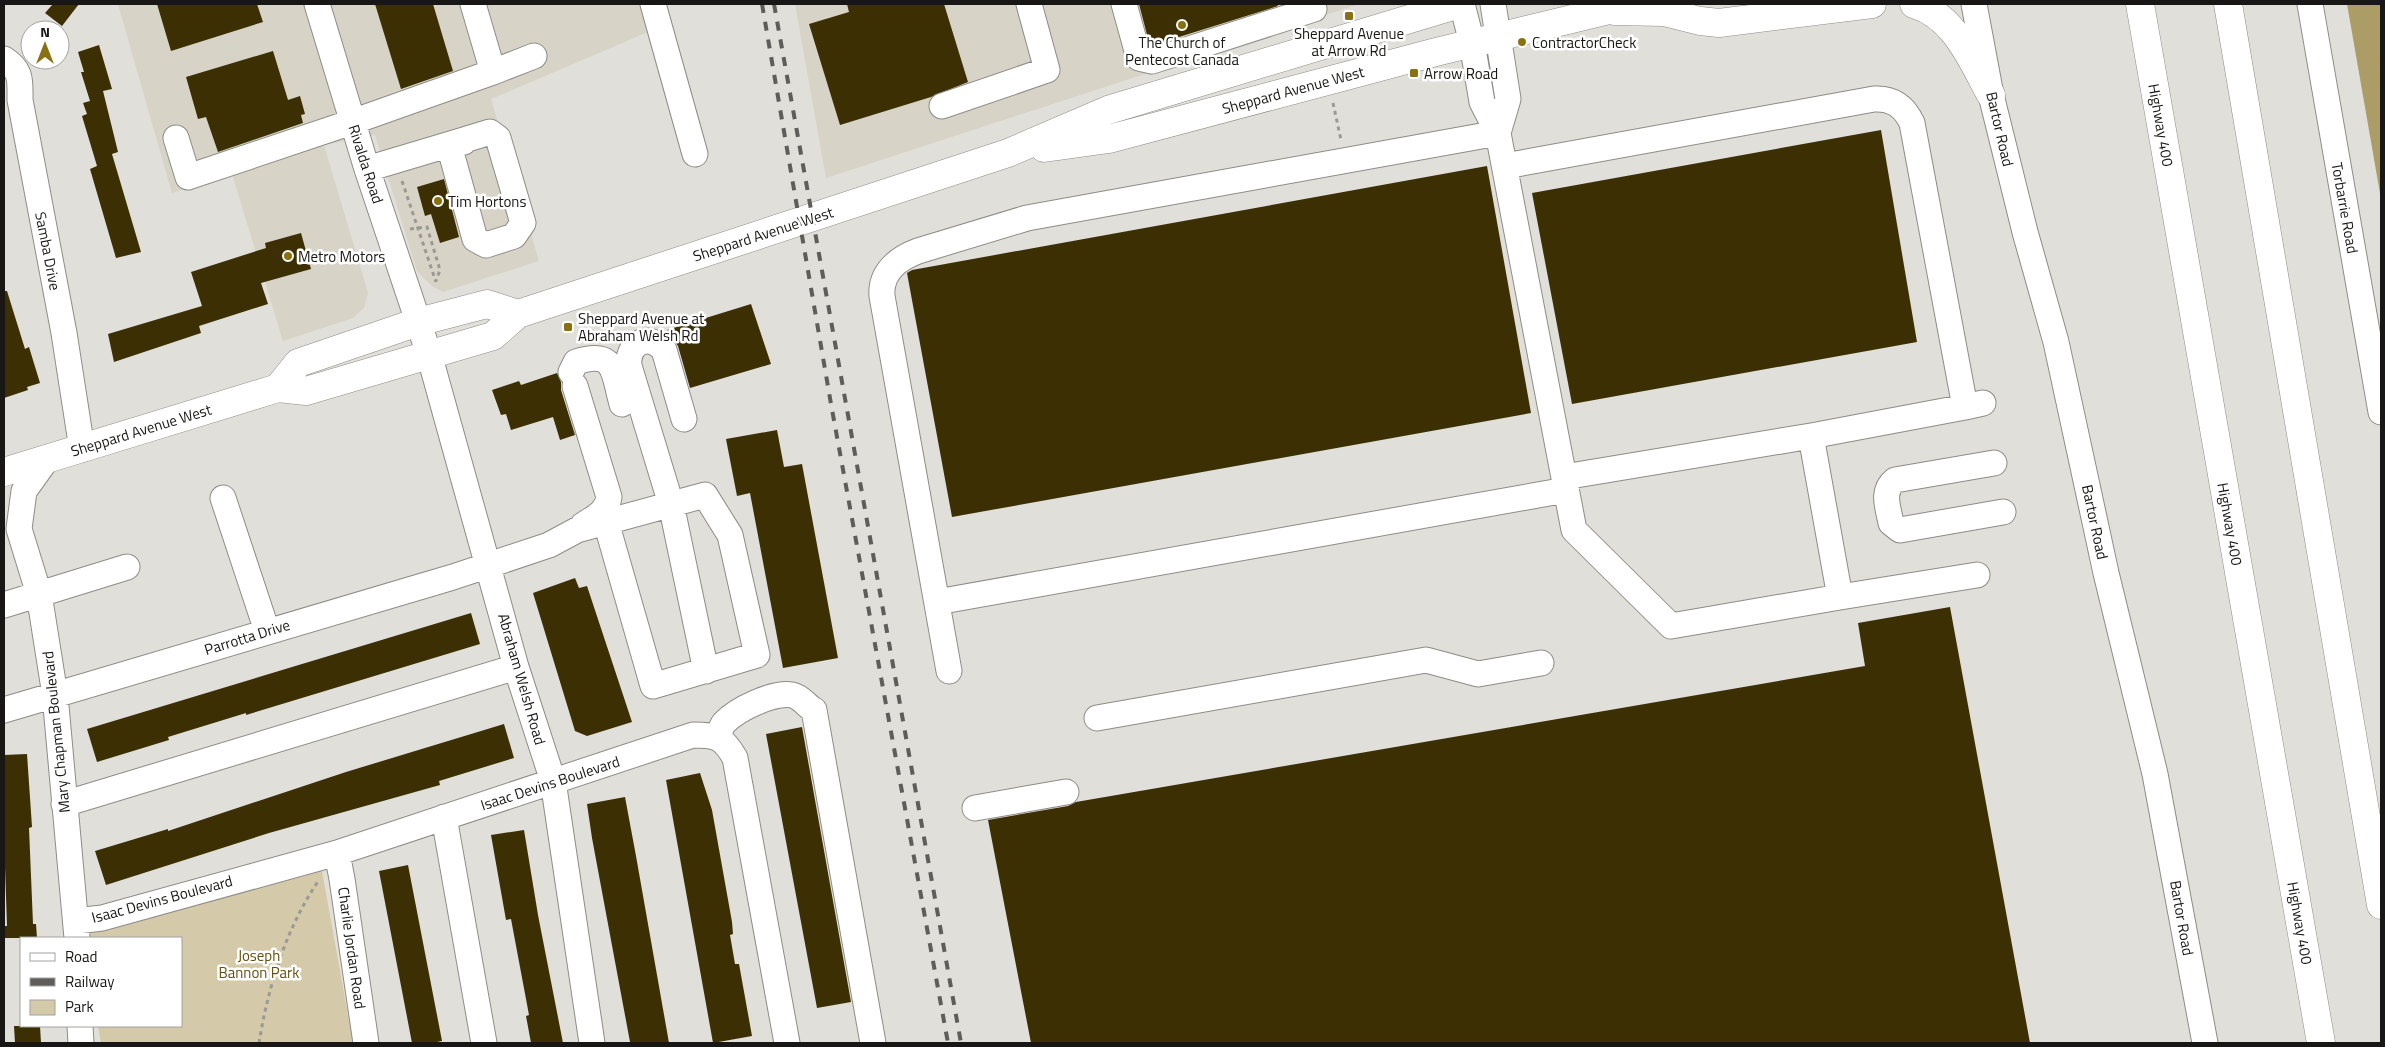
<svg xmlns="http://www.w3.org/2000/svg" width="2385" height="1047" viewBox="0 0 2385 1047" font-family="'Titillium Web',sans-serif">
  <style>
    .built { fill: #d7d3c6 }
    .green { fill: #d4c9a8 }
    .forest { fill: #ac9c65 }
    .building { fill: #3b2f03 }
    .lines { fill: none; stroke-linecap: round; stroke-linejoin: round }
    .minor-casing { stroke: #8e8c87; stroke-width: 27 }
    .major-casing { stroke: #8e8c87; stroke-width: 29 }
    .highway-casing { stroke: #8e8c87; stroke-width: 29 }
    .path { stroke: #9a9994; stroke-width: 3; stroke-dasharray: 4 4; stroke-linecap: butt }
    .minor { stroke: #fff; stroke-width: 25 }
    .major { stroke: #fff; stroke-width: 28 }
    .highway { stroke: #fff; stroke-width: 28 }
    .rail { stroke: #5e5d5a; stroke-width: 4; stroke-dasharray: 9 9; stroke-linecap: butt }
    .poi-dot { fill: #897112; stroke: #fff; stroke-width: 2 }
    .labels { text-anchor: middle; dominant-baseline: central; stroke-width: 5; stroke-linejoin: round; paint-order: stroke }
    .poi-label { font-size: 15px; fill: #181715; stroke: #fff; text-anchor: start }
    .street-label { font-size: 15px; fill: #181715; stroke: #fff }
    .park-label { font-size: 15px; fill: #64520f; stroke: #fff }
  </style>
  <rect width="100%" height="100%" fill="#e0dfd9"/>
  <path class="built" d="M 118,4 L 656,4 L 662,26 L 491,99 L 539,261 L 443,292 L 432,286 L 417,271 L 375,135 L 324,145 L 368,293 L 364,308 L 353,318 L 283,341 L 232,174 L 172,193 Z
    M 795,4 L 1359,4 L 826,178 Z"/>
  <path class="green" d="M 320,860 L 353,1043 L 101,1043 L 98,1026 L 181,1026 L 181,938 L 85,938 L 83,928 Z"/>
  <path class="forest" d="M 2347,4 L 2381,4 L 2381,199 Z"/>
  <path class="building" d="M 53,4 L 79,4 L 62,26 L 45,13 Z
    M 157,4 L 257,4 L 263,22 L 171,51 Z
    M 375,4 L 433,4 L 453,71 L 401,89 Z
    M 847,4 L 944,4 L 968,82 L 931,97 L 840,125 L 809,24 L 849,12 Z
    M 1139,4 L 1277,4 L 1278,6 L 1150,46 Z
    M 99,45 L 112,89 L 103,91 L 118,152 L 112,154 L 141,252 L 116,258 L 90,169 L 97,166 L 82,116 L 87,114 L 83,103 L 90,101 L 81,72 L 84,72 L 78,52 Z
    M 273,51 L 288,100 L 300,96 L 305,114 L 301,115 L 303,123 L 218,152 L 206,117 L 198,119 L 186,77 Z
    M 1881,130 L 1917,342 L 1572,404 L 1532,193 Z
    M 1487,166 L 1531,413 L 952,517 L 907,273 L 912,270 Z
    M 444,179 L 459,237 L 440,243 L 431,214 L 425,216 L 417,187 Z
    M 301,233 L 311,269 L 261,283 L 268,304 L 199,326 L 201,333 L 114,362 L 108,334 L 202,306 L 191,272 L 266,248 L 265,243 Z
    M 4,291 L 7,291 L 25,349 L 29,347 L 40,383 L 27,387 L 28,390 L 4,398 Z
    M 751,304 L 771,364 L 690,388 L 678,346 L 667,330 Z
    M 557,373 L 561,382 L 561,390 L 575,435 L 560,440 L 553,417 L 511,430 L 506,414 L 501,415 L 492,390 L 519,381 L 521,385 Z
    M 777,430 L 784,467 L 802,464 L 838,658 L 783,668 L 750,493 L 737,496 L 726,439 Z
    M 575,578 L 579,588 L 587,586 L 632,722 L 587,736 L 575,731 L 533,593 Z
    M 1950,607 L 2030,1043 L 1031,1043 L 988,820 L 1068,806 L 1076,802 L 1865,666 L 1858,623 Z
    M 471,613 L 480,644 L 246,715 L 246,713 L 168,737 L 169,740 L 97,762 L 87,729 Z
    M 504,724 L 514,758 L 439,781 L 440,785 L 269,833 L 106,885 L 95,851 L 168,829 L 168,831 L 346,772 Z
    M 802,727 L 851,1002 L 817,1008 L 766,734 Z
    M 27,754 L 32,827 L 29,828 L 33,924 L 36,924 L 37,938 L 4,938 L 4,926 L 7,926 L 4,838 L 4,755 Z
    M 700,773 L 712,810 L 732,922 L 733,934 L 730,935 L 735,964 L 739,964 L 752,1036 L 713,1043 L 666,780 Z
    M 625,797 L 636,856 L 669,1043 L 630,1042 L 592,838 L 587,804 Z
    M 524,830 L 538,915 L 563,1043 L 531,1043 L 526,1016 L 529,1015 L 511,919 L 506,920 L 491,835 Z
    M 408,865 L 442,1041 L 432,1043 L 412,1043 L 379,871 Z
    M 14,1026 L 40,1026 L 41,1043 L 15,1043 Z"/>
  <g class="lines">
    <defs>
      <path id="minor" d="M 317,4 L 367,169 L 429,354 L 516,667 L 553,781 L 592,1043
        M 653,4 L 695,154
        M 1124,4 L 1139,58 L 1152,61 L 1314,9
        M 1462,4 L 1472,43 L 1482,102 L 1498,133 L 1574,530 L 1671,626 L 1840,597
        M 1493,4 L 1508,99 L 1498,133
        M 1974,4 L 1991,95 L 2025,232 L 2056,342 L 2106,573 L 2155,774 L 2205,1043
        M 2310,4 L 2381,412
        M 4,59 C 22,71 20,80 20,100 L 64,333 L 82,449
        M 493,72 L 534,56
        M 942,106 L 1047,70 L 1029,4
        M 176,138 L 188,177 L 352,122 L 493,72 L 473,4
        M 449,145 L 475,239 L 486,245 L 514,236 L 523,223 L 498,138 L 490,132 L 464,140
        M 1505,166 L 1874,99 C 1892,98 1904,106 1912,123 L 1965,407 L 1983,403
        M 367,169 L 464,140 L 464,142
        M 571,372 L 576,362 C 616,349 613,372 622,404
        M 575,386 L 609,497 C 607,512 595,517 583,525
        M 684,419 L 664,350 C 648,332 627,343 629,366 L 671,504 L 706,671
        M 1811,436 L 1840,597 L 1977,575
        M 47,459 L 24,491 L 19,529 L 39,594 L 55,695 L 77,938
        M 1994,463 L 1895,480 C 1881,491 1888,507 1891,523 L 1900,530 L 2003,512
        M 1564,477 L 1811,436 L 1965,407
        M 223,498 L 267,631
        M 937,602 L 1566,490
        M 4,605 L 127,567
        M 949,671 L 882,296 C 880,272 899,258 918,251 L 1027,218 L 1498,133
        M 4,710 L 453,577 L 549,545 L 577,530 L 705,495 L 730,535 L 757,655 L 653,686 L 606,522
        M 1097,718 L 1426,660 L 1478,674 L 1541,663
        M 718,737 C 720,732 721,727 724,723 C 737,709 773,692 792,695 C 802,697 806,706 814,710 L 873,1043
        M 64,804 L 516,667
        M 975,808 L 1066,792
        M 444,817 L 484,1043
        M 337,853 L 342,879 L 366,1043
        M 76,921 L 102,918 L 337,853 L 693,735 C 717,735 723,737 735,758 L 787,1043
        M 80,1026 L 81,1043"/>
      <path id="major" d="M 1914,4 C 1955,16 1972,61 1991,95
        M 1615,11 L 1664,12 L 1700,21 L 1719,23 L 1872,4
        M 1044,148 L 1109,139 L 1436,52 L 1634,4
        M 278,388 L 298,363 L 418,322 L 487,304 L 518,314
        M 4,472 L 278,388 L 306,391 L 493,336 L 518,314 L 1008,153 L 1108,110 L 1459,4"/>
      <path id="highway" d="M 2140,4 L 2321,1043
        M 2228,4 L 2381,905"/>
    </defs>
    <use href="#minor" class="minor-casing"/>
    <use href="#major" class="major-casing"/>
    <use href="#highway" class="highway-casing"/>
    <path class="path" d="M 1333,103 L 1341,140
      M 402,181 L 436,282
      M 410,229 L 427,227 L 440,270 L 436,281
      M 259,1043 C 268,987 286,928 319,880"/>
    <use href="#minor" class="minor"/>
    <use href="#major" class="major"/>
    <use href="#highway" class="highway"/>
    <path class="rail" d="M 762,4 L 831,404 L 948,1043
      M 774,4 L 961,1043"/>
  </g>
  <g class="poi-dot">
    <rect x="1344" y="11" width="10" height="10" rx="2.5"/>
    <circle cx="1182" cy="25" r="5"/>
    <circle cx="1522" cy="42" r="5"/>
    <rect x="1409" y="68" width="10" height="10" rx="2.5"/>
    <circle cx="438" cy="201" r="5"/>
    <circle cx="288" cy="256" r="5"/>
    <rect x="563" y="322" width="10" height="10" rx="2.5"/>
  </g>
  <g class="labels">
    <g class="poi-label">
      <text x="1349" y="33" text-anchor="middle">Sheppard Avenue<tspan x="1349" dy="17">at Arrow Rd</tspan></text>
      <text x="1182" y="42" text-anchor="middle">The Church of<tspan x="1182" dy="17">Pentecost Canada</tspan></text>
      <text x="1532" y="42">ContractorCheck</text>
      <text x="1424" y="73">Arrow Road</text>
      <text x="448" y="201">Tim Hortons</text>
      <text x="298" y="256">Metro Motors</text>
      <text x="578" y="318">Sheppard Avenue at<tspan x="578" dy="17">Abraham Welsh Rd</tspan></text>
    </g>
    <g class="street-label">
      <text transform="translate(1293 90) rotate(-15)">Sheppard Avenue West</text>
      <text transform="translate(2161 125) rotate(80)">Highway 400</text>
      <text transform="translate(2000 129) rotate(77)">Bartor Road</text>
      <text transform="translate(366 164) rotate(72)">Rivalda Road</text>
      <text transform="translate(2345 208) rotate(80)">Torbarrie Road</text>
      <text transform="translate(763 234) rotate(-18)">Sheppard Avenue West</text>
      <text transform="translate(48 251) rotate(79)">Samba Drive</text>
      <text transform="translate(141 430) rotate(-17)">Sheppard Avenue West</text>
      <text transform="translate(2095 522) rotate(78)">Bartor Road</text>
      <text transform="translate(2230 524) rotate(80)">Highway 400</text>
      <text transform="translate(247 637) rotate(-17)">Parrotta Drive</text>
      <text transform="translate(522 679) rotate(74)">Abraham Welsh Road</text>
      <text transform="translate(56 732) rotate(-96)">Mary Chapman Boulevard</text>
      <text transform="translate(550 783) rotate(-18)">Isaac Devins Boulevard</text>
      <text transform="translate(162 899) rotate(-15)">Isaac Devins Boulevard</text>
      <text transform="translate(2182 918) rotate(80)">Bartor Road</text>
      <text transform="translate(2300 923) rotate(80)">Highway 400</text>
      <text transform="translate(352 948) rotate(82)">Charlie Jordan Road</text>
    </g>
    <g class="park-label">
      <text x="259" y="955">Joseph<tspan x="259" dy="17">Bannon Park</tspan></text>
    </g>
  </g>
  <rect width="2385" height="1047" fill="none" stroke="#181715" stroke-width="10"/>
  <rect x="20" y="937" width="162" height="90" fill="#ffffff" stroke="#a3a2a1"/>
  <rect x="30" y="953" width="25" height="8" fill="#ffffff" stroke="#a3a2a1"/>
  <text x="65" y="962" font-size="15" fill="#181715">Road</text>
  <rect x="30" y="978" width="25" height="8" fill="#5e5d5a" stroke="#a3a2a1"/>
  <text x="65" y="987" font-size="15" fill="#181715">Railway</text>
  <rect x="30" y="1000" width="25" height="15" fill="#d4c9a8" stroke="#a3a2a1"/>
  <text x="65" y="1012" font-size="15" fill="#181715">Park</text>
  <g transform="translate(45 45)"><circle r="24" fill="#ffffff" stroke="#a3a2a1"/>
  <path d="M0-4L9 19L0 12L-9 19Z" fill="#897112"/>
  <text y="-8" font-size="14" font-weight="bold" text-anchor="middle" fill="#181715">N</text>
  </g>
</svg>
